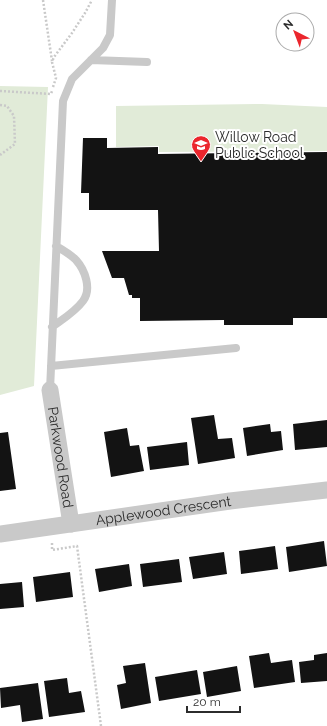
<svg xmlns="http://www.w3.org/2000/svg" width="327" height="726" viewBox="0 0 327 726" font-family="Raleway,sans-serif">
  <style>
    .green { fill: #e1ebd8 }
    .building { fill: #131313 }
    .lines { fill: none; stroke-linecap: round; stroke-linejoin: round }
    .path { stroke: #c9c9c9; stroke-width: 2.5; stroke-dasharray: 2 2; stroke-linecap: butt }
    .lane { stroke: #c9c9c9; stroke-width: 8 }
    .street { stroke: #c9c9c9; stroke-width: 17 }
    .labels { text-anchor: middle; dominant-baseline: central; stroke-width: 4; stroke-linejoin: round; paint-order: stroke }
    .poi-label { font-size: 14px; fill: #2c2c2c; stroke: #fff; text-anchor: start }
    .street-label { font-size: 14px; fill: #2c2c2c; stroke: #fff }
  </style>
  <rect width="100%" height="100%" fill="#fff"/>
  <path class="green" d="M 0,86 L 48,87 L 34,386 L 0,395 Z
    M 262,104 L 327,107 L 327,151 L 159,152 L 159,146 L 116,147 L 116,106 Z"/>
  <path class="building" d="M 83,138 L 107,138 L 107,148 L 158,147 L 158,154 L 327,152 L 327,318 L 293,318 L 293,325 L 224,325 L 224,320 L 140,321 L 140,298 L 132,298 L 132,295 L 129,295 L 124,278 L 112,278 L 102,251 L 159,251 L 158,210 L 89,210 L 89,193 L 81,193 Z
    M 214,415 L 218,439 L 232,438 L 235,458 L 198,464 L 191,418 Z
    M 327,420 L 327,447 L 295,450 L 293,424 Z
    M 270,424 L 271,432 L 281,431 L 283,450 L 247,456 L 243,428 Z
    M 127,428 L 130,446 L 139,445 L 144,471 L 111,477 L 104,432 Z
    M 8,432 L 16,489 L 0,491 L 0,433 Z
    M 187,442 L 189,465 L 150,470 L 147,447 Z
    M 324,541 L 327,566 L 289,572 L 286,547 Z
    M 275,546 L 278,569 L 241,574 L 239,551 Z
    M 224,552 L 227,574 L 193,579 L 189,557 Z
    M 179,559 L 182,582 L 143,587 L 140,564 Z
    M 129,564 L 132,586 L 99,592 L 95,569 Z
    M 70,572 L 73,597 L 36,602 L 33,577 Z
    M 22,582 L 24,607 L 0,609 L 0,584 Z
    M 269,653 L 271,663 L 292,660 L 295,682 L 254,688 L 249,656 Z
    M 327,653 L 327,681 L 301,683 L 299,662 L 314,660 L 314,655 Z
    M 145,663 L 151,703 L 121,709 L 117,685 L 126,683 L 123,666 Z
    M 237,666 L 241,691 L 207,697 L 203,672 Z
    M 197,670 L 201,694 L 159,701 L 155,677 Z
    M 67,678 L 69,693 L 81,691 L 85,712 L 49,717 L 44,681 Z
    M 38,683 L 43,719 L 22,722 L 20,705 L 1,708 L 0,688 Z"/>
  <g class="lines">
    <path class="path" d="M 43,0 L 52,61
      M 53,87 L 56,78 L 52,62 L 54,57 L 72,33 L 85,13 L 92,0
      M 0,91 L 51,94 L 52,91
      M 0,105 L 7,106 L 14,116 L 15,144 L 0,155
      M 52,543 L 52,550 L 77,546 L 101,726"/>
    <path class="lane" d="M 91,60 L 147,62
      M 52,327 C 63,319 75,312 83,301 C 92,289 85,270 76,260 C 71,255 63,250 56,246
      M 51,366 L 236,348
      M 50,390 L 63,101 L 72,79 L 103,48 L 110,35 L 112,0"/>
    <g class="street">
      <path id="s1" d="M 50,390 L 71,524"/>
      <path id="s2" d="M 0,534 L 230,501 L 327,490"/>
    </g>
  </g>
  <defs>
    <symbol id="school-pin" viewBox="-11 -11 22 30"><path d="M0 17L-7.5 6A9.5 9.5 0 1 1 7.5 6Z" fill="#eb262d" stroke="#fff"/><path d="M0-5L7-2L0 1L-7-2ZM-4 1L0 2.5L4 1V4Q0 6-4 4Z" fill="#fff"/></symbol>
  </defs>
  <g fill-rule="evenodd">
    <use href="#school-pin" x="190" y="134" width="22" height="30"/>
  </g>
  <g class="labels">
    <g class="poi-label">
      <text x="215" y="137">Willow Road<tspan x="215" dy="16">Public School</tspan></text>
    </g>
    <g class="street-label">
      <text stroke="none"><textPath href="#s1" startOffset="68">Parkwood Road</textPath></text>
      <text stroke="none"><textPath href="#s2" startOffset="165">Applewood Crescent</textPath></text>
    </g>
  </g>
  <g transform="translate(295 32) rotate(318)"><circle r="19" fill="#ffffff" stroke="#ababab"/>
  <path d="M0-3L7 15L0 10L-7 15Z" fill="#eb262d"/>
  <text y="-6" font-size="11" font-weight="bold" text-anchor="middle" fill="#2c2c2c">N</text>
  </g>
  <path d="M187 706v6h53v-6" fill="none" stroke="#2c2c2c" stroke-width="2"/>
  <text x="193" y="706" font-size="12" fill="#2c2c2c" stroke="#ffffff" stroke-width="3" paint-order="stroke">20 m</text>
</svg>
